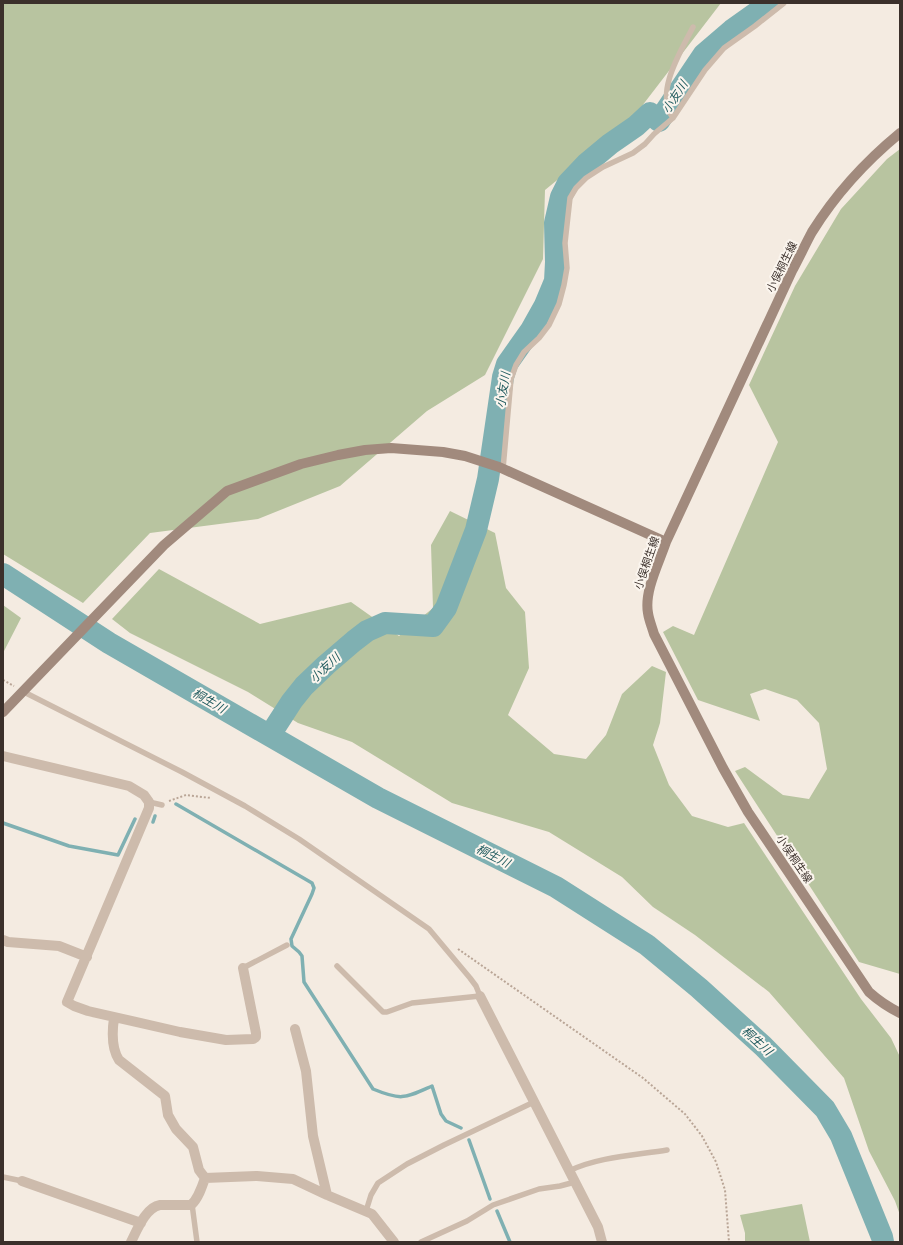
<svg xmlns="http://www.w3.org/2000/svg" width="903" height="1245" viewBox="0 0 903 1245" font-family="'Work Sans','Noto Sans JP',sans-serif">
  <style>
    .green { fill: #b8c4a0 }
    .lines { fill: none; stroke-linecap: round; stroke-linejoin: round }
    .stream { stroke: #7fb0b2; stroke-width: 3.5 }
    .river { stroke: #7fb0b2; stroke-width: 22 }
    .path { stroke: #b9a596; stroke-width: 2; stroke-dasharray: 2 2; stroke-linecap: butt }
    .lane { stroke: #cdbbac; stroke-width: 5.5 }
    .street { stroke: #cdbbac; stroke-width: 10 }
    .secondary { stroke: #a18a7d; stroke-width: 10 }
    .labels { text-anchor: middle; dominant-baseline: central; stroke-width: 4; stroke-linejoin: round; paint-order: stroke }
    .street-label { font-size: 11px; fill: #3b302b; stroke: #fbf5ee }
    .water-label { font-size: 12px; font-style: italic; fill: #1f5a5e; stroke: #fbf5ee }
  </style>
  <rect width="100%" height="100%" fill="#f4ebe1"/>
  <path class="green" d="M 3,3 L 721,3 L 632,119 L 545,190 L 543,259 L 485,375 L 427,411 L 340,486 L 258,519 L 150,533 L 83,603 L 3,554 Z
    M 900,149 L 900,974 L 859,962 L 735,771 L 745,767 L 783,795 L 809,799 L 827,769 L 819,723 L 797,700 L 765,689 L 750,694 L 760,721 L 698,700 L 663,632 L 673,626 L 694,635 L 778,442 L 749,385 L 795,286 L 841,209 L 887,159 Z
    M 450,511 L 495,533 L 506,588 L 525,612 L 529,668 L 508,715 L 554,754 L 586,759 L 606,735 L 622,694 L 652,666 L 666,672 L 660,723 L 653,745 L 669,785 L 692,816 L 728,827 L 744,823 L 861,999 L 891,1038 L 900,1057 L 900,1215 L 895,1201 L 869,1151 L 844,1078 L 769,992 L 695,935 L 653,907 L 622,877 L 549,832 L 452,803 L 352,742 L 298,723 L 248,692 L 130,633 L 112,619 L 159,569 L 260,624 L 351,602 L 399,636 L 433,608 L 431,545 Z
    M 3,605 L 21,618 L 3,653 Z
    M 802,1204 L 810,1242 L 745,1242 L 745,1233 L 740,1215 Z"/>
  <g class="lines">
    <path class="stream" d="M 176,804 L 312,883 L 314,888 L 312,894 L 291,939 L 292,946 L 299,952 L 302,956 L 304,982 L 373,1089 C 402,1101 405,1098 432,1086 L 441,1114 L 446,1121 L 461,1128
      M 153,822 L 155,816
      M 3,823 L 69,846 L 118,855 L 135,819
      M 469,1140 L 490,1199
      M 497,1211 L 510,1242"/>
    <path class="river" d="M 3,574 L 109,643 L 378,798 L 556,887 L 647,945 L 699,988 L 763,1046 L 825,1109 L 841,1136 L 882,1237 L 883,1242
      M 270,735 L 292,701 L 304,686 L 326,665 L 354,641 L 367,631 L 385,623 L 433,626 L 446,608 L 476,530 L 488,479 L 503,377 L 507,364 L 531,330 L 545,305 L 555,281 L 556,262 L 555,223 L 561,197 L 568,183 L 586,164 L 610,144 L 636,126 L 650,113 L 659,121 L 704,54 L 732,30 L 770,3"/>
    <path class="path" d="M 3,680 L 14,686
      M 169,801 L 186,795 L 211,798
      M 458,949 L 643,1078 L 685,1114 L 702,1136 L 716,1162 L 725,1190 L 729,1242"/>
    <path class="lane" d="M 673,118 C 654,93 681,51 693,27
      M 503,469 L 511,379 L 516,365 L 524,352 L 539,338 L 549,325 L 559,304 L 564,285 L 567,268 L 565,243 L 570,198 L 576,188 L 586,178 L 603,167 L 633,153 L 645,144 L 654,134 L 673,118 L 705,70 L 724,48 L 755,26 L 784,3
      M 22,691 L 182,772 L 245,806 L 299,839 L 429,929 L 470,978 L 476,986 L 480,996 L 412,1003 L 387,1012 L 383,1012 L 337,966
      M 149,802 L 162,805
      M 243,968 L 287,945
      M 569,1171 C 597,1157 637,1155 667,1150
      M 3,1177 L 22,1181
      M 192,1204 L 197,1242
      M 366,1211 L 371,1195 L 378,1183 L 407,1164 L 444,1145 L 534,1102
      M 421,1242 L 467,1221 L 493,1205 L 539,1189 L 560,1186 L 575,1182"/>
    <path class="street" d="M 3,756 L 129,786 L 144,795 L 149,802 L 149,808 L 67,1002 L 74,1006 L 88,1011 L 180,1032 L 226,1040 L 253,1039 L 256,1037 L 256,1033 L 243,968
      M 3,940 L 8,942 L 59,946 L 87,957
      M 480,996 L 598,1227 L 602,1242
      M 114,1018 C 112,1032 111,1048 119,1060 L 165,1096 L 168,1115 L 176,1129 L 193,1147 L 199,1170 L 205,1178 C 202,1187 198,1199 191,1205 L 160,1205 C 146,1207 137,1230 131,1242
      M 295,1029 L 306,1071 L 313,1136 L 327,1195
      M 205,1178 L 257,1176 L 293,1179 L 327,1195 L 372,1214 L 394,1242
      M 22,1181 L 141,1223"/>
    <path class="secondary" d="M 900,133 C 866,161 835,195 812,232 C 805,245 799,258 792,271 L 666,542 C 659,563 644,591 648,613 C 649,620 652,627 654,634 L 723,768 L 748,812 L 869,992 C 879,1001 888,1007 900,1013
      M 3,712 L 164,545 L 227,491 L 301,464 L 338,455 L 365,450 L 391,448 L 443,452 L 465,456 L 499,467 L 666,542"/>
  </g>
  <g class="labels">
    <g class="street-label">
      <text transform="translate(782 267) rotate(-64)">小俣桐生線</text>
      <text transform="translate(647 563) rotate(-71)">小俣桐生線</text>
      <text transform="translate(794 859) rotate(56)">小俣桐生線</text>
    </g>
    <g class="water-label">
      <text transform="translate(675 97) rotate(-57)">小友川</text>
      <text transform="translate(503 390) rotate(-81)">小友川</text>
      <text transform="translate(325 668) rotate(-43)">小友川</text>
      <text transform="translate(209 701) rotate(30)">桐生川</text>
      <text transform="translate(493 856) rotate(27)">桐生川</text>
      <text transform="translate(757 1041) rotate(42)">桐生川</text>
    </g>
  </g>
  <rect width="903" height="1245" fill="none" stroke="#3b302b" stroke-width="8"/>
</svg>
